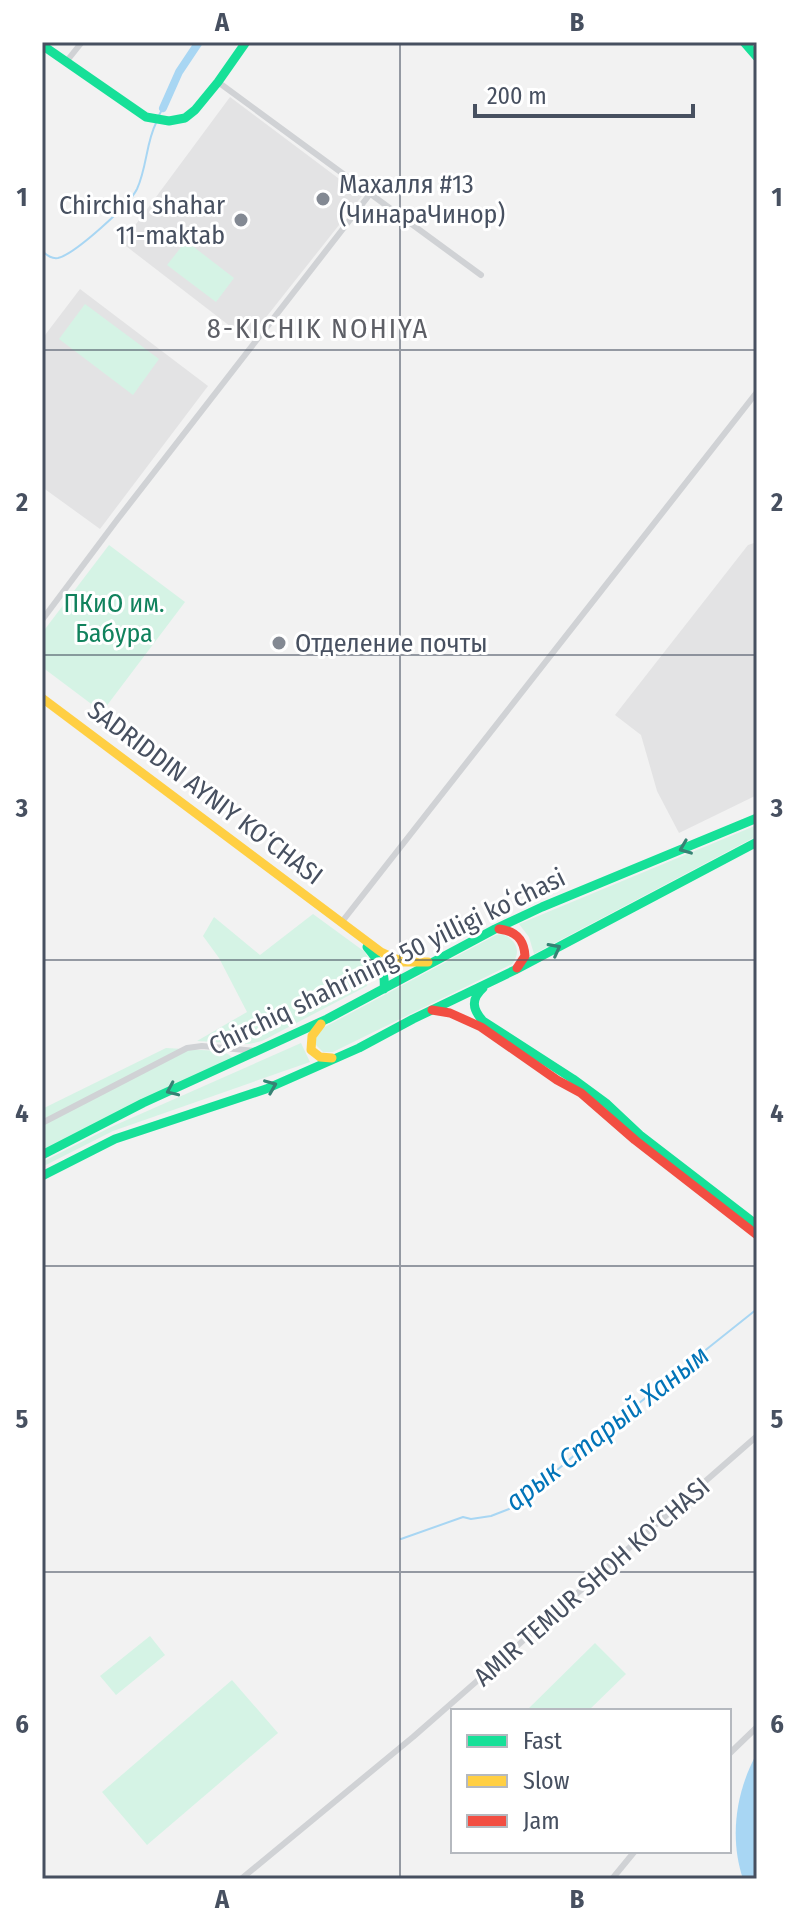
<svg xmlns="http://www.w3.org/2000/svg" width="799" height="1921" viewBox="0 0 799 1921" font-family="'Fira Sans Condensed',sans-serif">
  <style>
    .education { fill: #e3e3e4 }
    .green { fill: #d5f3e5 }
    .water { fill: #a8d6f3 }
    .lines { fill: none; stroke-linecap: round; stroke-linejoin: round }
    .stream { stroke: #a8d6f3; stroke-width: 2 }
    .canal { stroke: #a8d6f3; stroke-width: 8 }
    .street { stroke: #d0d2d5; stroke-width: 6 }
    .fast { stroke: #16e098; stroke-width: 9 }
    .slow { stroke: #ffcf43; stroke-width: 9 }
    .jam { stroke: #f24e42; stroke-width: 9 }
    .oneway { stroke: #368274 }
    .grid { fill: none; stroke: #475060; stroke-width: 2; stroke-opacity: 0.55 }
    .poi-dot { fill: #838993; stroke: #fff; stroke-width: 3 }
    .labels { text-anchor: middle; dominant-baseline: central; stroke-width: 6; stroke-linejoin: round; paint-order: stroke }
    .poi-label { font-size: 26px; fill: #475060; stroke: #fff; text-anchor: start }
    .park-label { font-size: 26px; fill: #11825d; stroke: #fff }
    .street-label { font-size: 26px; fill: #475060; stroke: #fff }
    .neighbourhood-label { font-size: 28px; letter-spacing: 2px; fill: #5d5f66; stroke: #fff }
    .water-label { font-size: 28px; font-style: italic; fill: #0274b8; stroke: #fff }
    .neatline { fill: none; stroke: #475060; stroke-width: 3 }
    .grid-label { font-size: 26px; text-anchor: middle; font-weight: bold; fill: #475060 }
  </style>
  <rect width="100%" height="100%" fill="#f2f2f2"/>
  <path class="education" d="M 230,97 L 362,196 L 248,340 L 122,243 Z
    M 80,289 L 208,386 L 100,529 L 42,487 L 42,339 Z
    M 757,542 L 757,795 L 679,833 L 657,791 L 641,735 L 615,715 L 748,545 Z"/>
  <path class="green" d="M 186,241 L 234,278 L 216,302 L 167,265 Z
    M 85,304 L 159,359 L 133,395 L 59,339 Z
    M 109,545 L 185,602 L 102,712 L 42,667 L 42,633 Z
    M 757,825 L 757,836 L 534,954 L 529,937 L 519,924 Z
    M 313,914 L 365,952 L 370,963 L 367,986 L 262,1041 L 249,1044 L 197,1041 L 247,1012 L 219,958 L 203,936 L 214,917 L 260,955 Z
    M 502,934 C 516,939 522,952 512,964 L 333,1052 L 323,1052 L 316,1045 L 316,1036 L 321,1029 L 496,935 Z
    M 301,1043 L 310,1062 L 113,1131 L 42,1167 L 42,1162 L 111,1127 Z
    M 166,1048 L 219,1051 L 228,1054 L 233,1058 L 42,1152 L 42,1109 Z
    M 150,1636 L 165,1655 L 116,1695 L 100,1676 Z
    M 595,1643 L 626,1674 L 588,1711 L 526,1711 Z
    M 232,1680 L 278,1733 L 147,1845 L 102,1792 Z"/>
  <path class="water" d="M 757,1753 L 757,1879 L 743,1879 C 729,1837 736,1791 757,1753 Z"/>
  <g class="lines">
    <path class="stream" d="M 158,117 L 163,108
      M 42,251 C 47,255 51,259 58,258 C 75,254 129,205 137,189 C 147,167 146,143 156,123
      M 401,1539 L 463,1517 L 471,1519 L 491,1516 L 514,1507 L 584,1447 L 757,1309"/>
    <path class="canal" d="M 163,108 L 179,72 L 199,42"/>
    <path class="street" d="M 66,62 L 82,42
      M 218,82 L 481,275
      M 42,620 L 117,520 L 370,194
      M 341,923 L 757,392
      M 42,1123 L 187,1048 L 202,1046 L 256,1051
      M 729,1754 L 757,1727
      M 241,1879 L 413,1737 L 757,1436
      M 612,1879 L 635,1851"/>
    <path class="fast" d="M 744,42 L 757,57
      M 42,45 L 146,117 L 169,121 L 185,118 L 195,110 L 218,82 L 246,42
      M 367,947 C 378,960 386,971 384,989
      M 483,988 C 471,999 472,1009 483,1021 L 573,1079 L 607,1104 L 640,1135 L 757,1225
      M 42,1155 L 143,1103 L 327,1019 L 495,929 L 542,907 L 757,818
      M 42,1176 L 115,1139 L 266,1089 L 359,1048 L 413,1019 L 515,970 L 757,842"/>
    <path class="slow" d="M 42,698 L 381,952 L 403,962 L 428,962
      M 321,1024 L 312,1036 L 311,1050 L 320,1057 L 332,1058"/>
    <path class="jam" d="M 499,929 C 516,931 524,939 525,956 L 517,968
      M 432,1010 L 450,1013 L 481,1027 L 557,1080 L 581,1093 L 635,1140 L 757,1235"/>
  </g>
  <defs><path id="oneway-chevron" d="M-2-3.5L2.5 0L-2 3.5" fill="none" stroke-width="1.6" stroke-linecap="round" stroke-linejoin="round" transform="scale(2)"/></defs>
  <g class="oneway">
    <use href="#oneway-chevron" transform="translate(685 848) rotate(158)"/>
    <use href="#oneway-chevron" transform="translate(555 949) rotate(-28)"/>
    <use href="#oneway-chevron" transform="translate(271 1086) rotate(-22)"/>
    <use href="#oneway-chevron" transform="translate(172 1090) rotate(156)"/>
  </g>
  <path class="grid" d="M 400,42 L 400,1879M 42,350 L 757,350M 42,655 L 757,655M 42,960 L 757,960M 42,1266 L 757,1266M 42,1572 L 757,1572"/>
  <g class="poi-dot">
    <circle cx="323" cy="199" r="8"/>
    <circle cx="241" cy="220" r="8"/>
    <circle cx="279" cy="643" r="8"/>
  </g>
  <g class="labels">
    <g class="poi-label">
      <text x="339" y="184">Махалля #13<tspan x="339" dy="30">(ЧинараЧинор)</tspan></text>
      <text x="225" y="205" text-anchor="end">Chirchiq shahar<tspan x="225" dy="30">11-maktab</tspan></text>
      <text x="295" y="643">Отделение почты</text>
    </g>
    <g class="park-label">
      <text x="114" y="603">ПКиО им.<tspan x="114" dy="30">Бабура</tspan></text>
    </g>
    <g class="street-label">
      <text transform="translate(205 793) rotate(37)">SADRIDDIN AYNIY KO‘CHASI</text>
      <text transform="translate(387 962) rotate(-26)">Chirchiq shahrining 50 yilligi koʻchasi</text>
      <text transform="translate(592 1582) rotate(-41)">AMIR TEMUR SHOH KO‘CHASI</text>
    </g>
    <g class="neighbourhood-label">
      <text x="318" y="328">8-KICHIK NOHIYA</text>
    </g>
    <g class="water-label">
      <text transform="translate(607 1428) rotate(-38)">арык Старый Ханым</text>
    </g>
  </g>
  <rect width="799" height="1921" fill="none" stroke="#ffffff" stroke-width="88"/>
  <rect x="451" y="1709" width="280" height="144" fill="#ffffff" stroke="#b5b9bf" stroke-width="2"/>
  <rect x="467" y="1735" width="40" height="12" fill="#16e098" stroke="#b5b9bf" stroke-width="2"/>
  <text x="523" y="1749" font-size="24" fill="#475060">Fast</text>
  <rect x="467" y="1775" width="40" height="12" fill="#ffcf43" stroke="#b5b9bf" stroke-width="2"/>
  <text x="523" y="1789" font-size="24" fill="#475060">Slow</text>
  <rect x="467" y="1815" width="40" height="12" fill="#f24e42" stroke="#b5b9bf" stroke-width="2"/>
  <text x="523" y="1829" font-size="24" fill="#475060">Jam</text>
  <path d="M475 104v12h218v-12" fill="none" stroke="#475060" stroke-width="4"/>
  <text x="487" y="104" font-size="24" fill="#475060" stroke="#ffffff" stroke-width="6" paint-order="stroke">200 m</text>
  <rect x="44" y="44" width="711" height="1833" class="neatline"/>
  <g class="grid-label">
    <text x="222" y="31">A</text>
    <text x="577" y="31">B</text>
    <text x="22" y="206">1</text>
    <text x="777" y="206">1</text>
    <text x="22" y="511">2</text>
    <text x="777" y="511">2</text>
    <text x="22" y="817">3</text>
    <text x="777" y="817">3</text>
    <text x="22" y="1122">4</text>
    <text x="777" y="1122">4</text>
    <text x="22" y="1428">5</text>
    <text x="777" y="1428">5</text>
    <text x="22" y="1733">6</text>
    <text x="777" y="1733">6</text>
    <text x="222" y="1908">A</text>
    <text x="577" y="1908">B</text>
  </g>
</svg>
